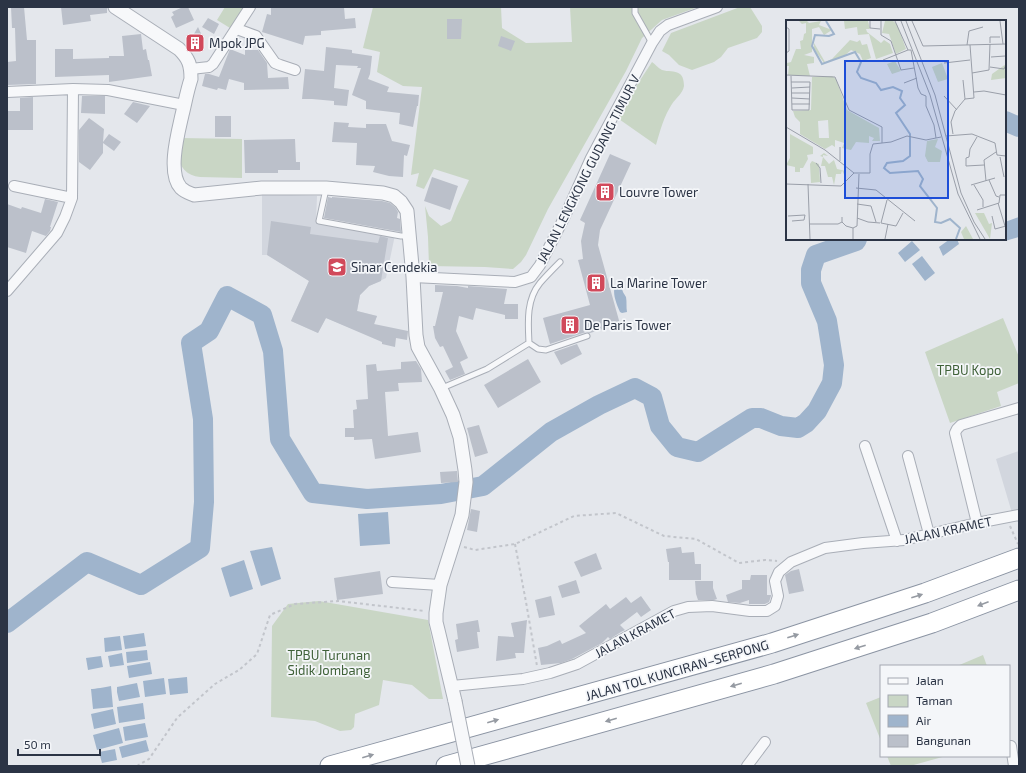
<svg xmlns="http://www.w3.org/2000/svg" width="1026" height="773" viewBox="0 0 1026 773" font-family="'Exo 2',sans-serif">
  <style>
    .built { fill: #d2d6de }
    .green { fill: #c9d6c5 }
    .water { fill: #9fb4cc }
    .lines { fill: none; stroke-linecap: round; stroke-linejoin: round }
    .river { stroke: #9fb4cc; stroke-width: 20 }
    .building { fill: #bbc0ca }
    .service-casing { stroke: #a9aeb7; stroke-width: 7 }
    .minor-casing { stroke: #a9aeb7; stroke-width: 12 }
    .tertiary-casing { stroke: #a9aeb7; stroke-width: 15 }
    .motorway-casing { stroke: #8b94a3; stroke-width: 21 }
    .path { stroke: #c2c5cb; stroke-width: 2; stroke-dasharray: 3 3; stroke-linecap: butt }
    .service { stroke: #f7f8fa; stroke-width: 5 }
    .minor { stroke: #f7f8fa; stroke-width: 10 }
    .tertiary { stroke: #f7f8fa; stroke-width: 13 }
    .motorway { stroke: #fff; stroke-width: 19 }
    .tertiary-bridge-casing { stroke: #a9aeb7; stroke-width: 15; stroke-linecap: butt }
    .tertiary-bridge { stroke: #f7f8fa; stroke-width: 13 }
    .oneway { fill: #959aa2 }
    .labels { text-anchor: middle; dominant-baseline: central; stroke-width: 3.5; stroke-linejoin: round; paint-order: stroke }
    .poi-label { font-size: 13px; fill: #2b3445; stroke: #f4f6f9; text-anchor: start }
    .street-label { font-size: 13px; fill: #2b3445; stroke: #f4f6f9 }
    .park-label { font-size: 13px; fill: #3f6138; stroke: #f4f6f9 }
    .inset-river { fill: none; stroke: #9fb4cc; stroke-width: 2 }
    .inset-road { fill: none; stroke: #9a9fa9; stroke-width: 1 }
    .view { fill: #1d4ed8; fill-opacity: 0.15; stroke: #1d4ed8; stroke-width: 2 }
    .inset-edge { fill: none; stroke: #2b3445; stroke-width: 2 }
  </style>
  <rect width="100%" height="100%" fill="#e4e7ec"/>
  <path class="built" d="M 262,194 L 317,196 L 316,222 L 395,235 L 386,278 L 369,286 L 360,295 L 357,311 L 377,316 L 370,336 L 326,318 L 318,333 L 291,321 L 309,281 L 268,255 L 262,255 Z
    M 1019,451 L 1019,512 L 1012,513 L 996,459 Z"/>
  <path class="green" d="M 225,7 L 244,7 L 230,28 L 217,20 Z
    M 373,7 L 501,7 L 502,28 L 526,43 L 572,42 L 570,7 L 698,7 L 662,20 L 642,38 L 626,71 L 548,209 L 526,255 L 521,262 L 513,269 L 485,267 L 429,266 L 428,237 L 425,206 L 429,216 L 441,226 L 451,221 L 457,206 L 469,180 L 434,169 L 424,189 L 416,186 L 419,173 L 411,175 L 422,87 L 403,86 L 377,72 L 380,52 L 363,48 Z
    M 740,7 L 750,7 L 762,26 L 762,32 L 757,38 L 728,48 L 721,57 L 714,62 L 692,70 L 679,65 L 669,55 L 662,51 L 671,33 Z
    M 652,62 C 655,64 658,68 662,70 C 668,72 674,70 680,74 C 683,76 684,82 684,86 C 683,93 676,98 672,104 C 664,116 660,131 656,145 L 616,117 Z
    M 180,138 L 242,139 L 242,178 L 200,177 C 187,176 179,167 178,154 C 178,149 179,143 180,138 Z
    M 1003,318 L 1019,357 L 1019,383 L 997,392 L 1001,406 L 950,423 L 925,352 Z
    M 319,601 L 428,620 L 443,699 L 429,699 L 412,685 L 383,680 L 379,705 L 355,714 L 354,727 L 351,730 L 340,731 L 315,721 L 271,717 L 272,626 L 288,604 Z
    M 983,655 L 987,666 L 957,666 Z
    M 881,697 L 881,741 L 866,703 Z
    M 887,756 L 946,756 L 910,766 L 891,766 Z"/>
  <path class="water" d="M 1019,217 L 1019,237 L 1005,241 L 1005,222 Z
    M 950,239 L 957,239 L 959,244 L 943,256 L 939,247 Z
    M 912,241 L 920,250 L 905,262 L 898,253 Z
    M 922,256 L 935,273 L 925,281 L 912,264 Z
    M 619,284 L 622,287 C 622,292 624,293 626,297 C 627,302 626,307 627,312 L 622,313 L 620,312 C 617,305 612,294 615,286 Z
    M 388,512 L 390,544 L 360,546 L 358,514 Z
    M 272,547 L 281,579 L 261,586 L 250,551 Z
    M 244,560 L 253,589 L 230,597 L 221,568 Z
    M 144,633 L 146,646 L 125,649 L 123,636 Z
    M 120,636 L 122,650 L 105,652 L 104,638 Z
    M 147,650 L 148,660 L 127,663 L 126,652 Z
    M 122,653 L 124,665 L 110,667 L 108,656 Z
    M 101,656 L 103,667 L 88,670 L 86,658 Z
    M 150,662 L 152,674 L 129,678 L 127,666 Z
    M 187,677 L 188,693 L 170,695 L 168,679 Z
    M 164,678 L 166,694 L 145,697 L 143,681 Z
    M 137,683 L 140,697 L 119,701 L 117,692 L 117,687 Z
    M 111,686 L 113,707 L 93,709 L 91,689 C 95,689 105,687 111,686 Z
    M 143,703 L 145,719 L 119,723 L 117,707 Z
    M 113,709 L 116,724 L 94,729 L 91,714 Z
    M 145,723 L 148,737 L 125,741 L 123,727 Z
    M 119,728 L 123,743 L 97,750 L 93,735 Z
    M 146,740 L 149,751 L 122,758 L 119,747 Z
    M 115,749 L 117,760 L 102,763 L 99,752 Z"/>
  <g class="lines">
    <path class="river" d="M 1005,121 L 1019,127
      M 7,623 L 87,562 L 141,585 L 200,548 L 204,502 L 203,419 L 191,343 L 209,331 L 227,296 L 262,315 L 273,351 L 280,439 L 313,493 L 367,499 L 441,494 L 483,486 L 551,432 L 599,405 L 635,388 L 652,397 L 660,426 L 677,447 L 698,452 L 752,418 L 761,418 L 781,426 L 798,428 L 806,423 L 817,411 L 832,383 L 834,365 L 827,321 L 811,283 L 811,270 L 816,255 L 856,241 L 857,239"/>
  </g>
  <path class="building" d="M 11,7 L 24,7 L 27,40 L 36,40 L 36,84 L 7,85 L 7,62 L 16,61 L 15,28 L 12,28 Z
    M 61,7 L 107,7 L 107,13 L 90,15 L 91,21 L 63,25 Z
    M 183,7 L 188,7 L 194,20 L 176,28 L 171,17 L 174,15 L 172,12 Z
    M 271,7 L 344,7 L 345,19 L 355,18 L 356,28 L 321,31 L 321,35 L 305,36 L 303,45 L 262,32 L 267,14 L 271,15 Z
    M 208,18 L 219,24 L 214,34 L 202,27 Z
    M 447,19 L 462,19 L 461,39 L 447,39 Z
    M 198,27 L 204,40 L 199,50 L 188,44 Z
    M 141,34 L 143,50 L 146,49 L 148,60 L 149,60 L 152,76 L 109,82 L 109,75 L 55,77 L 55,49 L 73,49 L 73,59 L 109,58 L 109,56 L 124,56 L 122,36 Z
    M 501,36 L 515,41 L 511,51 L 498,46 Z
    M 326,47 L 352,50 L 352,53 L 372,56 L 370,74 L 368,79 L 389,87 L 387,92 L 419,95 L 418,106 L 417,106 L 413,127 L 399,124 L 400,113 L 366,109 L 366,101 L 352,95 L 361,68 L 357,68 L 358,66 L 336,65 L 334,88 L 349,90 L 347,106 L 334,105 L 334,101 L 312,99 L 302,99 L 305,69 L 324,71 Z
    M 230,49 L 245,55 L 245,50 L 258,50 L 267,63 L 268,78 L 288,77 L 289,89 L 244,90 L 244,83 L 229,79 L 226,90 L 218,88 L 217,90 L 202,86 L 205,74 L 209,74 L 219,77 Z
    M 82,96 L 105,96 L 105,114 L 81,113 Z
    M 33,97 L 33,130 L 7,130 L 7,111 L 20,111 L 20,98 Z
    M 133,102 L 150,106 L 137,123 L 124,114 Z
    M 215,116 L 231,116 L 231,137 L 215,137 Z
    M 89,118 L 104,129 L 103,142 L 109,134 L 121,142 L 114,151 L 103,143 L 103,153 L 90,170 L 79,162 L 79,130 Z
    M 334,122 L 349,123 L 348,127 L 366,128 L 366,124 L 386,124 L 392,141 L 410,145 L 407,156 L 404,155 L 403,177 L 389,176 L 373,172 L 375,166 L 356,165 L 357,143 L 332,142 Z
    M 295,139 L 296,162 L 300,162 L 300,170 L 278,170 L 278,173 L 245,173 L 244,140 Z
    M 610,154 L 631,163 L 600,230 L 598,245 L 620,324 L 590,333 L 586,332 L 550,344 L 543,318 L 590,305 L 578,260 L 583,259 L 581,241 L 585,223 L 580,220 Z
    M 432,177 L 458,186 L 450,210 L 424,201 Z
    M 328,197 L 332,198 L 332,197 L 382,201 L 390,203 L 395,207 L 398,212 L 397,218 L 400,219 L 401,232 L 324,218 Z
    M 45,199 L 58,202 L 50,227 L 51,227 L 50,231 L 46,236 L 32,231 L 26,253 L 7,247 L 7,204 L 21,209 L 22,207 L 41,213 Z
    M 271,221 L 311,227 L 310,234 L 378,243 L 380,236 L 388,238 L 381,281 L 369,286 L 360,295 L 357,311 L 377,316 L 374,324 L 408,331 L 407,340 L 396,338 L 395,347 L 382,344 L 382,342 L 326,318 L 318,333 L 291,321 L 309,281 L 267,255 Z
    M 435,285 L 457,286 L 468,288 L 468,286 L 507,289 L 504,304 L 518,304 L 518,319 L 505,319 L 505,315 L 476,308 L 473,320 L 459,316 L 456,331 L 468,358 L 460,362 L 465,374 L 450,380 L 445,371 L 453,367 L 443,346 L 440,347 L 435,338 L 433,326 L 435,326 L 443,292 L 435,292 Z
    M 577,344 L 582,354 L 561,365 L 554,352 Z
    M 528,359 L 541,382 L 498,408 L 484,385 Z
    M 416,361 L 421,369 L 422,382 L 398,383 L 399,391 L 385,392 L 388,436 L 418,432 L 421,452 L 375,459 L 372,439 L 354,440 L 354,437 L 345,437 L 345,428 L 354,428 L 353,410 L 357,409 L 356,400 L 368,399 L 366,365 L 376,364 L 377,371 L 401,369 L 401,362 Z
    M 479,425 L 488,453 L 475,457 L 467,428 Z
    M 457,471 L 458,482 L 441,483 L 440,472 Z
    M 471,509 L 480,511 L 477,532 L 467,530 Z
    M 681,547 L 682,553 L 694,552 L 695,564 L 701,564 L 701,580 L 669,580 L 669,562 L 668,562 L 666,549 Z
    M 596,553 L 602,569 L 581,577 L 574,562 Z
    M 799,569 L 804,591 L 789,594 L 785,575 L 791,571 Z
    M 380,571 L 383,594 L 337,600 L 334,578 Z
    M 751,575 L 767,575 L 767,595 L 771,595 L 771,596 L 769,602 L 765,604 L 749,604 L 749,600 L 740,603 L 728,602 L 726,595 L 742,589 L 742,580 L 750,580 Z
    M 576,580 L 580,593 L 562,598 L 558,586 Z
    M 695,581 L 713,581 L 713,588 L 717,599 L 714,600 L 698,600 L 696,594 Z
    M 551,596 L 555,615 L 539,618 L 535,600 Z
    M 641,596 L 651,610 L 641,617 L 637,612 L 620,625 L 625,630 L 621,632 L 610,639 L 608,637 L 602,643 L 572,659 L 561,663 L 541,665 L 538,648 L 547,646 L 560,640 L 562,644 L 586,633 L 579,626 L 585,621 L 606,604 L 610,609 L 626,597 L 631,603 Z
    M 478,620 L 480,632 L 477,632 L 479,648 L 457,652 L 455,640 L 458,639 L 456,624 Z
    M 527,620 L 524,653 L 515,653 L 516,658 L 496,661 L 498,636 L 514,637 L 511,623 Z"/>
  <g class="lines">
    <defs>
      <path id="service" d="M 635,7 L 635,13 L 652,43
        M 326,189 L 319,221 L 401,236 L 409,236
        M 529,343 L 538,349 L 546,350 L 587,336
        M 442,388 L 487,369 L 529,343 C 528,323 526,300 540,283 C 546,276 553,269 560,262"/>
      <path id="minor" d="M 237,29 L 256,36 L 275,63 L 280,65 L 295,70
        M 191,69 L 209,67 L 213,64 L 250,7
        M 7,92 L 73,89 L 108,90 L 184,105
        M 14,186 L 72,198
        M 413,277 L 515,282 L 531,277 L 540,265 L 565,216 L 591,158 L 652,43 L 660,31 L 668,25 L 717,7
        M 7,291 L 57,233 L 65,217 L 72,198 L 73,89
        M 865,446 L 897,541
        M 908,456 L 929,534
        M 977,523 L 955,433 L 957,429 L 961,425 L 1019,408
        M 392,582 L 440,585
        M 452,686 L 523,679 L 550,673 L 577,664 L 674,611 L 688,607 L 712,606 L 750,611 L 767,611 L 775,606 L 778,596 L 775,581 L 779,572 L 791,562 L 825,548 L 863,543 L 904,540 L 977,523 L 1019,515
        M 1011,746 L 1014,766
        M 747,766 L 765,742"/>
      <path id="tertiary" d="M 115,7 L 179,49 C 189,59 191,65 191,79 C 187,91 185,103 182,115 C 178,133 167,173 181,188 C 185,192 189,193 194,195 L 262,188 L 326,188 L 383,193 L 394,196 L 401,202 L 407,211 L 413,277 L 416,335 L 418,347 L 441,389 L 453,415 L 460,437 L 465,470 L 466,482 L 462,515 L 453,544 L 440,585 L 436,613 L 436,622 L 438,630 L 455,701"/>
      <path id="motorway" d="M 330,766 L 772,643 L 925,593 L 1019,558
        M 446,766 L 774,674 L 932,623 L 1019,590"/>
    </defs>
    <use href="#service" class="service-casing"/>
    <use href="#minor" class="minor-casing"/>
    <use href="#tertiary" class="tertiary-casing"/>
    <use href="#motorway" class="motorway-casing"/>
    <path class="path" d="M 1010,526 L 1018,544
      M 515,544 L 526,602 L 537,666
      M 464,547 L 475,550 L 515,544 L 574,516 L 616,513 L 664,536 L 696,539 L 739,563 L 765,560 L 777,561
      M 137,766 L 149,759 L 177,718 L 215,684 L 239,670 L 257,654 L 270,615 L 295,604 L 338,601 L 425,611"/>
    <use href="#service" class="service"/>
    <use href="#minor" class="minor"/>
    <use href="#tertiary" class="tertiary"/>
    <use href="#motorway" class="motorway"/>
    <defs>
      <path id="tertiary-bridge" d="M 455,701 L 468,766"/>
    </defs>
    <use href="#tertiary-bridge" class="tertiary-bridge-casing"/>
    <use href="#tertiary-bridge" class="tertiary-bridge"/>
  </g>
  <defs><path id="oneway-solid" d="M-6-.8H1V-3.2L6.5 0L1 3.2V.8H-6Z"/></defs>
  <g class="oneway">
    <use href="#oneway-solid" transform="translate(917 596) rotate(-18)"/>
    <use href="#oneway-solid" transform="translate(983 604) rotate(159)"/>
    <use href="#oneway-solid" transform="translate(793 636) rotate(-18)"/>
    <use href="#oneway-solid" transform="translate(860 647) rotate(162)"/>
    <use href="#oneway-solid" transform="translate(736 685) rotate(164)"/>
    <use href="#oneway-solid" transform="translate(611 720) rotate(164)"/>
    <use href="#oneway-solid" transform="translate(493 721) rotate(-16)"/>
    <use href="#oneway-solid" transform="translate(368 756) rotate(-16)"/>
  </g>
  <defs>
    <symbol id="building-square" viewBox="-11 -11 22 22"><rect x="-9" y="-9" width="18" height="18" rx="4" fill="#d1495b" stroke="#f4f6f9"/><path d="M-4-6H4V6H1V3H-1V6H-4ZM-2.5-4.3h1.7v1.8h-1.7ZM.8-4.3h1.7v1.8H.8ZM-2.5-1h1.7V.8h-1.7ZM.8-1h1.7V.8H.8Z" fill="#fff"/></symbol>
    <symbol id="school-square" viewBox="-11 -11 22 22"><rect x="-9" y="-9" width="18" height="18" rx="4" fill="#d1495b" stroke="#f4f6f9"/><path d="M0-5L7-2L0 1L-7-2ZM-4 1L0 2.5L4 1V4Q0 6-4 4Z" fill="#fff"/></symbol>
  </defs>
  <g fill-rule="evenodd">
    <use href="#building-square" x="184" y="32" width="22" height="22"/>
    <use href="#building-square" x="594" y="181" width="22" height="22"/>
    <use href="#school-square" x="326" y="256" width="22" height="22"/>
    <use href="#building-square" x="585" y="272" width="22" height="22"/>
    <use href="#building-square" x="559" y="314" width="22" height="22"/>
  </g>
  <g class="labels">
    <g class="poi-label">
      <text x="209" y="43">Mpok JPG</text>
      <text x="619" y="192">Louvre Tower</text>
      <text x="351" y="267">Sinar Cendekia</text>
      <text x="610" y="283">La Marine Tower</text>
      <text x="584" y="325">De Paris Tower</text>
    </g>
    <g class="street-label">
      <text transform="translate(588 169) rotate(-63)">JALAN LENGKONG GUDANG TIMUR V</text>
      <text transform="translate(948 530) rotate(-12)">JALAN KRAMET</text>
      <text transform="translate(635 633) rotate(-28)">JALAN KRAMET</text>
      <text transform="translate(677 670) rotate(-16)">JALAN TOL KUNCIRAN–SERPONG</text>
    </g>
    <g class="park-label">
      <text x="969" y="370">TPBU Kopo</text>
      <text x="329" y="655">TPBU Turunan<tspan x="329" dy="15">Sidik Jombang</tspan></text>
    </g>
  </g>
  <g transform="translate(786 20)">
    <rect width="220" height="220" fill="#e4e7ec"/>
    <path d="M 13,1 L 21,1 L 23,3 L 35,1 L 33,5 L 46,10 L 38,15 L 33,7 L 26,9 L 26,32 L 18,35 L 28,37 L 28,43 L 21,44 L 24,56 L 2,55 L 3,46 L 0,46 L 0,39 L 1,43 L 5,42 L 10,29 L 15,29 L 14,21 L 17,20 L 18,14 L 20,13 L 20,3 L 16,4 ZM 58,1 L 82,1 L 84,9 L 80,9 L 81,12 L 95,23 L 98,20 L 104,24 L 107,33 L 90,39 L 83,14 L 72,15 L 71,7 L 59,9 ZM 99,1 L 107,1 L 111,4 L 120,29 L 110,34 L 103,14 L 96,13 ZM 64,20 L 71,22 L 74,20 L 76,25 L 81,24 L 85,38 L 77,41 L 74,34 L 65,30 L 57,37 L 38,43 L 28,29 L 28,23 L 39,42 L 46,39 ZM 109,41 L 115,51 L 106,54 L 101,44 ZM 156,43 L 162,59 L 152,62 L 146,47 ZM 220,44 L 220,58 L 205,60 L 206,54 ZM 46,56 L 50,59 L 61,90 L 93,108 L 94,121 L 86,121 L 88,118 L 83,116 L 83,123 L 70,122 L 65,130 L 56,128 L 58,123 L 49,120 L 49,127 L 46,125 L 39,129 L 14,114 L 14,102 L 9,97 L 7,91 L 25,90 L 26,57 ZM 42,100 L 43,118 L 33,118 L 32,101 ZM 4,114 L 27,127 L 27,134 L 21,135 L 22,139 L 17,148 L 14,148 L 14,152 L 9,152 L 9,147 L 0,145 L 4,138 ZM 152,119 L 149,127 L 156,131 L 154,142 L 142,142 L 139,136 L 141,121 ZM 38,133 L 42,136 L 37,135 L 37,137 L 43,144 L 48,140 L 51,149 L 60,151 L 59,157 L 56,150 L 55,154 L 50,154 L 48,165 L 46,157 L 42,157 L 39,146 L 35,146 L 37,137 L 34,136 ZM 26,141 L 33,144 L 34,162 L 25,163 L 24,144 ZM 189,193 L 198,193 L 203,204 L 206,203 L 204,219 ZM 180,206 L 187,219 L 178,219 L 175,212 Z" fill="#c9d6c5" fill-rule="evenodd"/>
    <path class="inset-river" d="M 40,1 L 48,14 L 43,16 L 29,15 L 26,26 L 36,44 L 69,32 L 75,42 L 71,52 L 75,58 L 90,63 L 95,70 L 107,67 L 116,71 L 114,78 L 119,85 L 110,93 L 124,114 L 124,136 L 117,141 L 101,143 L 98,148 L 104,153 L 132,151 L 137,159 L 134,166 L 151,188 L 149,202 L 155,203 L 164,199 L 174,208 L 170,219"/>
    <path class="inset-road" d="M 84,1 L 84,8 L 94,9M 95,1 L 95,15 L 105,21 L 115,50 L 128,48M 109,1 L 122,30 L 125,30 L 132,68 L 135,74 L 140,76 L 140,86 L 148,105 L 150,118M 115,1 L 144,75 L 172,174 L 194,219M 120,1 L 149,75 L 175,173 L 188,202 L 199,219M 126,1 L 137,26 L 220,24M 214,1 L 217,24M 0,7 L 3,9 L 3,31 L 0,33M 204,23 L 204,17 L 214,17M 220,24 L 220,42M 181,25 L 183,11 L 197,7M 205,37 L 219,36M 97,40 L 122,30M 158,43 L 184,40M 204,47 L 218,49 L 220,45M 186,53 L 203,50 L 204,24M 0,55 L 49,57 L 63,90 L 96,107 L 96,123M 5,56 L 6,90 L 23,90 L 24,62 L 5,62M 177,60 L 179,79M 118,63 L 131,58M 6,68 L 24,67M 188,72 L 198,71 L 220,75M 6,73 L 24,73M 158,76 L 171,90M 6,78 L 24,79M 6,84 L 24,84M 0,107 L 39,130 L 68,153M 167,114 L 165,102 L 169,91 L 179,79 L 188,78 L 184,25M 160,116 L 186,114 L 209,123 L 211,135 L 220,136M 191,117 L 184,129 L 183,137 L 180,138 L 180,146 L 198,145M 54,127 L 54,141M 214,137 L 218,157M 30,143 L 34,148 L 35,163M 68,153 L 84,153 L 84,134 L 87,124 L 105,122 L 121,116 L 140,120 L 155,117M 203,160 L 210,176 L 213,177M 200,161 L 198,140 L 210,132M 0,164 L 55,166 L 68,153M 22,164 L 24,219M 185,165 L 209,158M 188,165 L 197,180 L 197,187M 70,168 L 90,170 L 129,201M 101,180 L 95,203 L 110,206 L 117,193M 212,183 L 219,206M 71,184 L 85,186 L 90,202M 191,190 L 213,183 L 214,175 L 220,175M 2,196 L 19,195 L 18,200 L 6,201M 206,196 L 209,209 L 220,206M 71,198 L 82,202 L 94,203M 56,202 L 60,206 L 67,208M 23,204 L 52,204 L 56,202 L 56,197M 67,219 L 67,208 L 71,206 L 73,154M 99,219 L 102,204"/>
    <path class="view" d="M 59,41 L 162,41 L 162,178 L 59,178 Z"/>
    <rect width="220" height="220" class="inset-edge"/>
  </g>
  <rect width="1026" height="773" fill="none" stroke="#2b3445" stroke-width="16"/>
  <rect x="880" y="665" width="130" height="92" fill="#f4f6f9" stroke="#a4a8b1"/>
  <rect x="888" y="678" width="20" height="6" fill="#f7f8fa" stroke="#a4a8b1"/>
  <text x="916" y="685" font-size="12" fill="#2b3445">Jalan</text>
  <rect x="888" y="695" width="20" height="12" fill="#c9d6c5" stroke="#a4a8b1"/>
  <text x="916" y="705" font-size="12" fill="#2b3445">Taman</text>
  <rect x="888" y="715" width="20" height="12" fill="#9fb4cc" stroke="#a4a8b1"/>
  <text x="916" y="725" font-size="12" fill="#2b3445">Air</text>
  <rect x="888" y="735" width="20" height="12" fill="#bbc0ca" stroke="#a4a8b1"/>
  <text x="916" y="745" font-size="12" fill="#2b3445">Bangunan</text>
  <path d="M18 749v6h82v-6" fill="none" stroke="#2b3445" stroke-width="2"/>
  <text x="24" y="749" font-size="12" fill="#2b3445" stroke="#f4f6f9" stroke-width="3" paint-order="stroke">50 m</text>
</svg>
